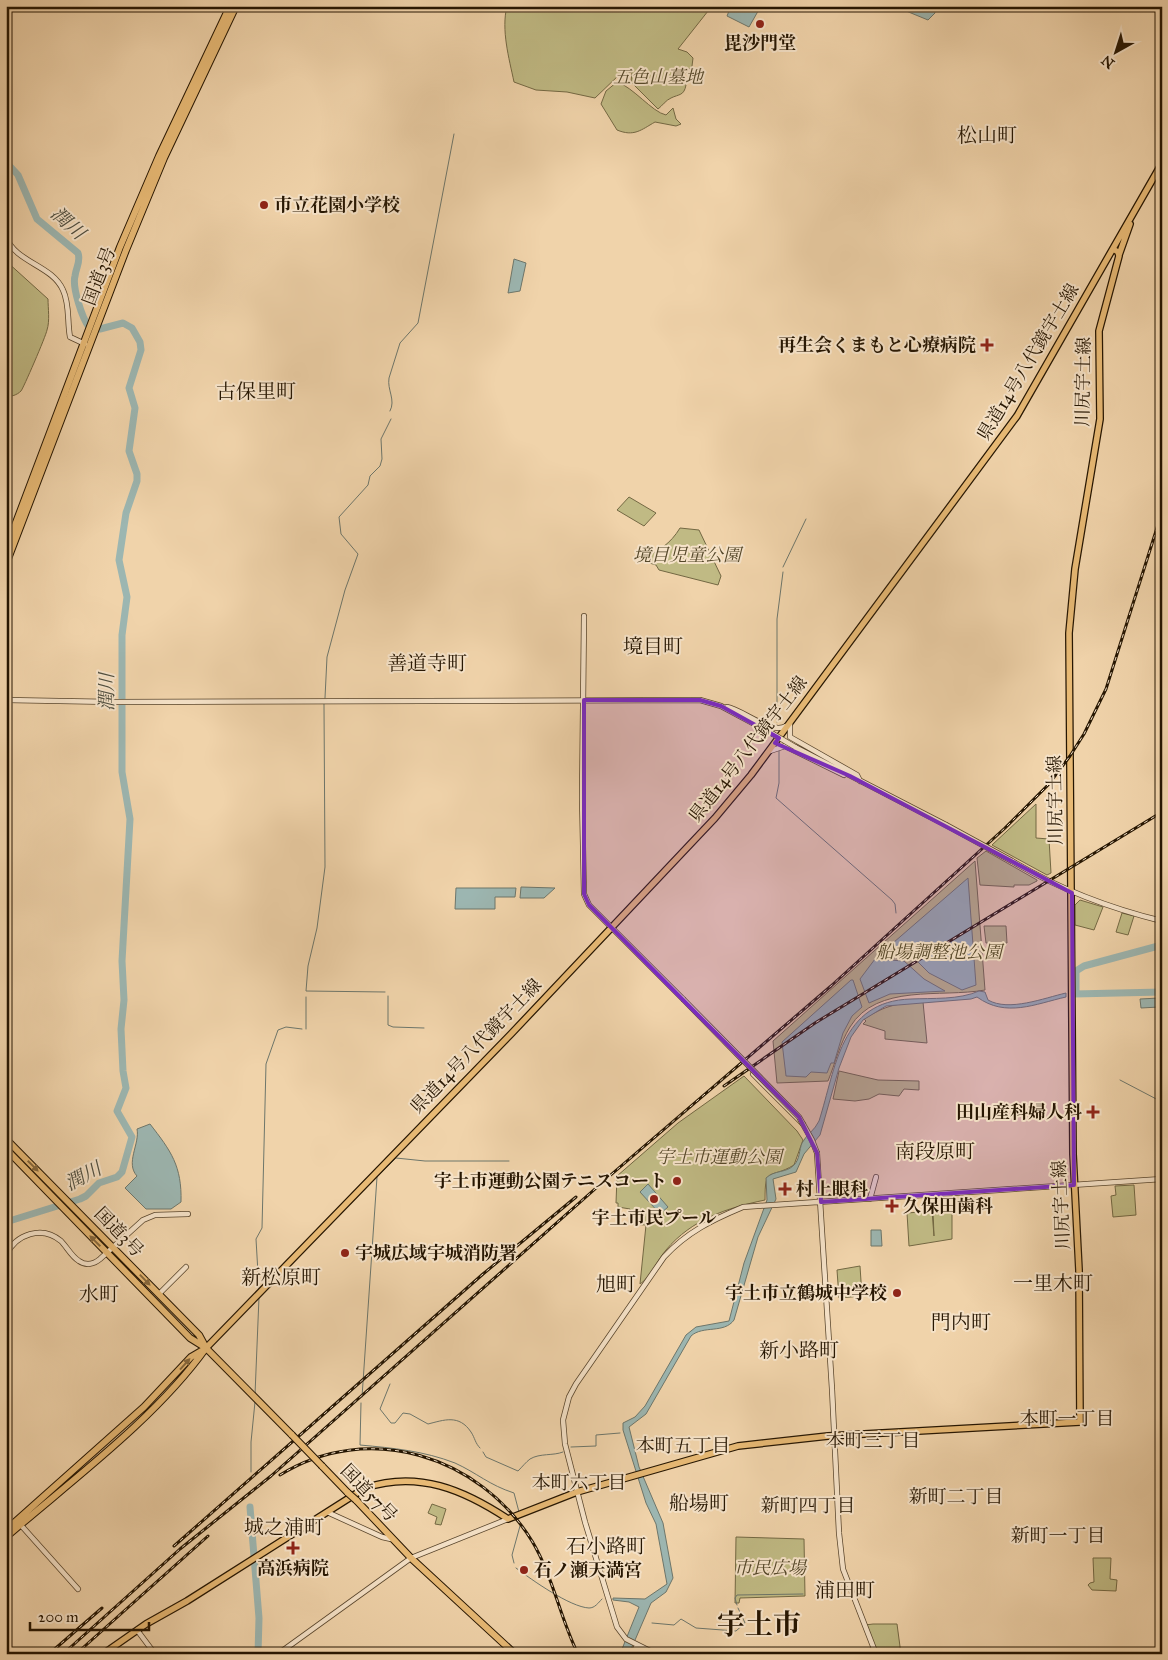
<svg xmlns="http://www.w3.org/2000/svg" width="1168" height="1660" viewBox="0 0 1168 1660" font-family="'IM FELL Great Primer','Noto Serif JP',serif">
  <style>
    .green { fill: #c0ba84; stroke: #736843 }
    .water { fill: #9cb6b1; stroke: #6d766b }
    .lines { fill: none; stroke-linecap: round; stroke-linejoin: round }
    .stream { stroke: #6d766b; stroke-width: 1 }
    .river { stroke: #9cb6b1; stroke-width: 7 }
    .minor-casing { stroke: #58452c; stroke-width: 6 }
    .major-casing { stroke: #261602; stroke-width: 8 }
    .highway-casing { stroke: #261602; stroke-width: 8 }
    .minor { stroke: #f5e2c8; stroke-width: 4.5 }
    .major { stroke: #e8ba75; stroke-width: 5.5 }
    .highway { stroke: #e8ba75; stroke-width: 6 }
    .rail-casing { stroke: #261602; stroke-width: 3 }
    .rail { stroke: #f5e2c8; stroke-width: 1; stroke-dasharray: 4; stroke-linecap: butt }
    .minor-bridge-casing { stroke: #58452c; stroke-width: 6; stroke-linecap: butt }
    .highway-bridge-casing { stroke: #261602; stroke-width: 8; stroke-linecap: butt }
    .minor-bridge { stroke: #f5e2c8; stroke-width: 4.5 }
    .highway-bridge { stroke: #e8ba75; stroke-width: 6 }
    .oneway { fill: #87683c }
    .marked { fill: #7b2cbf; fill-opacity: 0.2; stroke: #7b2cbf; stroke-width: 4; stroke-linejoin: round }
    .poi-dot { fill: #8f2418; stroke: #f5e2c8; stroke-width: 2 }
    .labels { text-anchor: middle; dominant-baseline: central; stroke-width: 4; stroke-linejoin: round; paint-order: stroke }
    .poi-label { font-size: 18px; font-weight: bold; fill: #261602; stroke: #f5e2c8; text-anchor: start }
    .park-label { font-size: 18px; font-style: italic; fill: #544729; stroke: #f5e2c8 }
    .street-label { font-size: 18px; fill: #261602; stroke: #f5e2c8 }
    .water-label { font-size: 19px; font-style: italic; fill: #4f4e3f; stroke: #f5e2c8 }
    .neighbourhood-label { font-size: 19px; fill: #261602; stroke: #f5e2c8 }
    .quarter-label { font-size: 20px; fill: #261602; stroke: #f5e2c8 }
    .town-label { font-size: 28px; font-weight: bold; fill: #261602; stroke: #f5e2c8 }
  </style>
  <rect width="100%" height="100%" fill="#f0d3aa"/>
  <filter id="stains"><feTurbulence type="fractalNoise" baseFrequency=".004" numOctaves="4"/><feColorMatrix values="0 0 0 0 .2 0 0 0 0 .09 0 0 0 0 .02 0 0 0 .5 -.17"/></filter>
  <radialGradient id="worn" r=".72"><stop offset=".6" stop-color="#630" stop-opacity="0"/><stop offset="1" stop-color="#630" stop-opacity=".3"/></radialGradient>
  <path class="green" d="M 507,6 L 712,6 L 678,49 L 687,52 L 693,58 L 692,66 L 681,78 L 686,85 C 684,96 679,94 671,98 C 666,100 662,106 658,109 L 631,82 L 632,72 L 619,75 L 595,98 L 567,92 L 536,90 L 514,82 C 509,58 501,30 507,6 Z
    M 617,82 C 633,87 652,112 666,115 L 673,108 L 676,119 L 681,124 L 676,126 L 655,122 C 641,130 634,137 617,130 L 601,104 L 606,91 Z
    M 6,261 L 48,299 C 48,308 50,321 47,330 C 46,336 23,389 21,391 C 17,395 11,397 6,396 Z
    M 629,497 L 656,513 L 644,526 L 617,510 Z
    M 680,528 L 699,530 L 721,576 L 718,585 L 659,570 L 656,565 L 640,560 L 640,557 C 657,554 671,543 680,528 Z
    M 1036,804 L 1036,838 L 1049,839 L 1051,873 L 1047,875 L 992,845 Z
    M 986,851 L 1037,880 L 1037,881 L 1029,885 L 1014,885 L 1014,887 L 980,885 L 977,858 Z
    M 975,861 L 985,990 C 941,998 877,983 850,1027 C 840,1043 835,1064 828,1081 L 777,1083 L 773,1041 Z
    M 1080,900 L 1103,907 L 1094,930 L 1075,925 L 1075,905 Z
    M 1122,913 L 1134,916 L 1128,935 L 1116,932 Z
    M 984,926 L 1006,926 L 1007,943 L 986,943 Z
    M 923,1002 L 927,1043 L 885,1039 L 885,1031 L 863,1024 L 866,1021 L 864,1019 C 886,1005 898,1003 923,1002 Z
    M 839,1071 L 878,1080 L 919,1081 L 919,1090 L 904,1089 L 899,1096 L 879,1094 L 869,1099 L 855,1101 L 833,1099 Z
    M 744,1076 L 797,1131 L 803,1140 L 794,1165 C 769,1180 765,1165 765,1200 C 727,1208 692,1219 666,1250 C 658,1259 650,1278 640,1284 L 646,1225 L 629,1224 L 630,1209 L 618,1207 L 618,1203 L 616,1203 L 617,1176 L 678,1123 Z
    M 1134,1185 L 1136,1215 L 1113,1217 L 1111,1196 L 1116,1195 L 1115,1186 Z
    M 952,1209 L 952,1239 L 909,1246 L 907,1213 L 932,1211 L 934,1236 L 933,1210 Z
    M 860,1266 L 862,1296 L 839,1298 L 837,1270 Z
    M 432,1504 L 446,1509 L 441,1525 L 435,1524 L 437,1517 L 428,1513 Z
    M 736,1537 L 804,1539 L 805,1596 L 740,1598 L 739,1603 L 735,1603 Z
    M 1093,1558 L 1111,1558 L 1110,1579 L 1117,1580 L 1116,1591 L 1092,1590 L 1088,1585 L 1090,1583 L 1094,1582 Z
    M 873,1624 L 897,1624 L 901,1654 L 876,1654 L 865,1625 Z"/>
  <path class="water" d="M 731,6 L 761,6 L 749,27 L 727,16 Z
    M 894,6 L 935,6 L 935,13 L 928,20 Z
    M 514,259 L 526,263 L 520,291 L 508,293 Z
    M 968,878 L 976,985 L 962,990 L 929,973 L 906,950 L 886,949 Z
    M 521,887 L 555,888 L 544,898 L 520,898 Z
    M 456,888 L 516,888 L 515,897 L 495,897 L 495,909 L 455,909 Z
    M 875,959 L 904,961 L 924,979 L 945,991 L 890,994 L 869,1003 L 860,979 Z
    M 851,980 L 853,980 L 862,1007 L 852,1016 L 843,1033 L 834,1063 L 831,1063 L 827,1073 L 811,1072 L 806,1077 L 786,1076 L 782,1042 Z
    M 979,991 L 985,992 L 988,1000 C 1009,1012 1044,998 1066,993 L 1066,997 C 1035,1004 1006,1018 977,997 L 971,999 L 886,1006 L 863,1020 L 851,1037 L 839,1068 L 820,1135 L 804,1154 L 796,1172 L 773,1179 L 776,1199 L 758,1237 L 734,1320 C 724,1334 703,1325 691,1336 L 646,1414 L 629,1427 L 639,1467 L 663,1523 L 673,1578 L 666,1592 L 651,1603 L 629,1654 L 620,1654 L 639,1607 L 629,1602 L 613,1600 L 613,1598 L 645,1599 L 667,1584 L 656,1524 L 646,1503 L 623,1430 L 623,1423 L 635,1417 L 645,1406 L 686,1335 L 696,1327 L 729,1321 L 744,1263 L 767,1200 L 766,1178 C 774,1170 787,1173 794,1165 C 800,1159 799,1150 802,1143 C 806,1135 815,1130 819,1121 C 836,1068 840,1001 911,999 C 932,998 959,1000 979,991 Z
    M 1159,998 L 1159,1007 L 1141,1008 L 1140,999 Z
    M 150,1124 C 171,1151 182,1166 181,1202 L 171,1209 L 146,1209 L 125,1188 L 137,1176 C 125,1163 140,1144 137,1129 Z
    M 648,1184 L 668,1207 L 660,1214 L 640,1192 Z
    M 871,1230 L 881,1230 L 882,1246 L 871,1246 Z"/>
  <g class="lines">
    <path class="stream" d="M 390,411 C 396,400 387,390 389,378 L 400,343 L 418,323 L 454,134
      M 783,567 L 806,519
      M 325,698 L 327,657 L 345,590 L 358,554 L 341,534 L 339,517 L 368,485 L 370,476 L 380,466 L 382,459 L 381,439 L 391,419
      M 324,704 L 325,867 L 317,928 L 308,966 L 306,991 L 385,992
      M 777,722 L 777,619 L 783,572
      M 779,751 L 779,783 L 776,798 L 892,900 L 895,904 L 896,913
      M 1161,992 L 1162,1008
      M 388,996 L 388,1025 L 393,1027 L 424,1028
      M 306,1029 L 306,997
      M 1120,1080 L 1162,1102
      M 259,1290 L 256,1239 L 262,1228 L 266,1064 L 278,1030 L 286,1027 L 302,1029
      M 390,1384 L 380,1409 L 391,1423 L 395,1423 L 403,1413 L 410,1414 L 428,1424 C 444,1420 459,1414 471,1432 C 475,1438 475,1443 480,1448
      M 255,1395 L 259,1297
      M 362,1397 L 377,1177 L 396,1158 L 425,1161 L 509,1161
      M 361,1403 L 360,1445 C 393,1448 424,1451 455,1463 C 477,1473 489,1485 514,1493 L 519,1512
      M 571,1447 L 596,1446 L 596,1435 L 620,1433
      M 483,1452 L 486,1457 L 518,1471 C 522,1467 526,1462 530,1459 C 540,1453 553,1456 563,1452
      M 251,1472 L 251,1442 L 255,1402
      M 514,1563 L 512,1555 L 520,1526
      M 516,1568 C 532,1580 570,1607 589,1608 C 595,1608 598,1603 602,1599
      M 737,1605 L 735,1598 L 737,1595 L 803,1594
      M 652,1623 L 674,1625 L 681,1619 L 696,1628 L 736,1631 L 745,1623 L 738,1608"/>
    <path class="river" d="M 6,162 L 18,175 L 37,219 L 78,253 C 81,262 76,267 75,276 C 72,287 82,318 89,327 L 100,329 L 123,323 L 132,328 L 140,342 L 141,350 L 129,388 L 135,408 L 129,451 L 137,474 L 137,481 L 126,513 L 119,560 L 127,597 L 122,635 L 122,772 L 130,819 L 122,961 L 124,1000 L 121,1029 L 123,1071 L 126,1088 L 117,1111 L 132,1137 L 122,1172 L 117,1177 L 99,1183 L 86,1196 L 80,1199 L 6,1222
      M 1076,990 L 1076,971 L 1084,966 L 1162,945
      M 1074,994 L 1162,992
      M 250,1507 L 259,1618 L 258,1654"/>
    <defs>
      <path id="minor" d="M 6,237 C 16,263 52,265 63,290 C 70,305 67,321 70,337 L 85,344
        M 584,616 L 582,798 L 584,894 L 589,905 L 683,999
        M 6,700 L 113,702 L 700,700 L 721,706 L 773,734
        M 727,707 C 743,710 772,735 786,726
        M 790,724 L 790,737 L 857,775 L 860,781
        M 795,747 L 946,825
        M 770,751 L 785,746 L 844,775
        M 1012,861 C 1059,889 1109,908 1162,921
        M 753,1074 L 803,1124
        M 817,1153 L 832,1389 L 839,1533 L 843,1569 L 876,1654
        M 870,1199 L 876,1177
        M 6,1255 C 16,1234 42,1225 61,1241 C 67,1247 71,1256 79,1261 C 86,1266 94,1264 100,1259 L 143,1220 L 155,1215 L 188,1214
        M 159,1294 L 186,1267
        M 327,1512 L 382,1537 L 391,1539
        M 19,1523 L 78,1589
        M 137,1630 L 155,1654
        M 278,1654 L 411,1558 L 508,1519
        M 633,1654 L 637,1645
        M 656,1654 L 626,1639 L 617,1627 L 585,1522 L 565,1444 L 563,1420 L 569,1397 L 576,1384 L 664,1257 C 687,1232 712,1220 743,1207 L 1162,1179"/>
      <path id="major" d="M 1119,255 L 1130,224
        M 206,1348 L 511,1034 L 715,818 L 751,775 L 1017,416 L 1162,163
        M 103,1654 L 146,1624 L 187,1601 L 365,1488 C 418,1470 464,1490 508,1519 L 577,1492 L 738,1446 L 828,1436 L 1080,1422 L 1079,1270 L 1073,1154 L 1069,633 L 1075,569 L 1100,419 L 1099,331 L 1119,256 L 1118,252 L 1113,249"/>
      <path id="highway" d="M 6,549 L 120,247 L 159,156 L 230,6
        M 6,564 L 126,250 L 164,158 L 236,6
        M 6,1139 L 199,1335 L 206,1348 L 292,1435
        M 6,1149 L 190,1338 L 206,1348
        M 322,1466 L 348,1493
        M 356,1500 L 411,1558 L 515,1654
        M 6,1530 L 144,1407 L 191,1357 L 203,1350
        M 6,1537 C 72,1480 155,1419 206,1348"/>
    </defs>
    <use href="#minor" class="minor-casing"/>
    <use href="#major" class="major-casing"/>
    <use href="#highway" class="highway-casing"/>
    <use href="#minor" class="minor"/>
    <use href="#major" class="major"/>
    <use href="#highway" class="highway"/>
    <defs>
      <path id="rail" d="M 724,1086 L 815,1023 L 1162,812
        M 280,1475 C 368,1420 480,1456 532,1541 C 553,1576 560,1618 578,1654
        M 174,1546 L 483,1274 L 576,1197
        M 49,1654 L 102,1608
        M 63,1654 L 180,1549 L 271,1476 L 613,1173 L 831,986 L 1005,828 L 1048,785 L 1070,756 L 1084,734 L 1106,689 L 1162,512
        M 76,1654 L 208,1536"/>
    </defs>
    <use href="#rail" class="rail-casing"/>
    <use href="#rail" class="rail"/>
    <defs>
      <path id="minor-bridge" d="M 773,734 L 795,747
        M 946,825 L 1012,861
        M 683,999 L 799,1117 L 812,1140 L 817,1153"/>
      <path id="highway-bridge" d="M 292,1435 L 322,1466
        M 348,1493 L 356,1500"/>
    </defs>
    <use href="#minor-bridge" class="minor-bridge-casing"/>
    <use href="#highway-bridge" class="highway-bridge-casing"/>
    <use href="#minor-bridge" class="minor-bridge"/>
    <use href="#highway-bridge" class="highway-bridge"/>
  </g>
  <defs><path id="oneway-solid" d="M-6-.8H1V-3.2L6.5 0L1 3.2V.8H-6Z" transform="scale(1.25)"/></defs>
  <g class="oneway">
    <use href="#oneway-solid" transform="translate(33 1166) rotate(45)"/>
    <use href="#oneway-solid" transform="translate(95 1241) rotate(-135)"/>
    <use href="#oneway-solid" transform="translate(145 1280) rotate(46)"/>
    <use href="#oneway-solid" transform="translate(185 1364) rotate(-48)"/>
  </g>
  <path class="marked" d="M 584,700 L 700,700 L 721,706 L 779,738 L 775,743 L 850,776 L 1072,893 L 1074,1185 L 821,1202 L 817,1153 L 799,1117 L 589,905 L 584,894 Z"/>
  <g class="poi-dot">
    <circle cx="760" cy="24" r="5"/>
    <circle cx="264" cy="205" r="5"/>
    <path d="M984.5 337.5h5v5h5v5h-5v5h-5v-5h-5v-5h5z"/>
    <path d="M1090.5 1104.5h5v5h5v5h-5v5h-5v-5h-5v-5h5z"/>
    <circle cx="677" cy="1181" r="5"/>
    <path d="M782.5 1181.5h5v5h5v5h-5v5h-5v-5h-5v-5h5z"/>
    <circle cx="654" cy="1199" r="5"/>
    <path d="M889.5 1198.5h5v5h5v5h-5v5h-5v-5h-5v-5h5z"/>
    <circle cx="345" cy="1253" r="5"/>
    <circle cx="897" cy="1293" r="5"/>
    <path d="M290.5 1540.5h5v5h5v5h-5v5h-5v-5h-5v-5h5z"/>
    <circle cx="524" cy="1570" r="5"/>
  </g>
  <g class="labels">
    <g class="poi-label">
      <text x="760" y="43" text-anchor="middle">毘沙門堂</text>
      <text x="274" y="205">市立花園小学校</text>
      <text x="976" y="345" text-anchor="end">再生会くまもと心療病院</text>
      <text x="1082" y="1112" text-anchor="end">田山産科婦人科</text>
      <text x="667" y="1181" text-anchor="end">宇土市運動公園テニスコート</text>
      <text x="796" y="1189">村上眼科</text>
      <text x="903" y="1206">久保田歯科</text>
      <text x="654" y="1218" text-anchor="middle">宇土市民プール</text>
      <text x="355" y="1253">宇城広域宇城消防署</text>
      <text x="887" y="1293" text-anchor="end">宇土市立鶴城中学校</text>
      <text x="293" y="1568" text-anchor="middle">高浜病院</text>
      <text x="534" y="1570">石ノ瀬天満宮</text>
    </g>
    <g class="park-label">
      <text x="658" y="77">五色山墓地</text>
      <text x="687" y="555">境目児童公園</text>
      <text x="939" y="952">船場調整池公園</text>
      <text x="719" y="1157">宇土市運動公園</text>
      <text x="770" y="1568">市民広場</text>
    </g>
    <g class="street-label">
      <text transform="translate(99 276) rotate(-69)">国道3号</text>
      <text transform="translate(1028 362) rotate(-59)">県道14号八代鏡宇土線</text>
      <text transform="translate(1083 382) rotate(-89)">川尻宇土線</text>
      <text transform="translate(748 749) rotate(-52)">県道14号八代鏡宇土線</text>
      <text transform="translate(1055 800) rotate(-91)">川尻宇土線</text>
      <text transform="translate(476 1046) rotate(-46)">県道14号八代鏡宇土線</text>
      <text transform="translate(1061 1205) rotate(-93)">川尻宇土線</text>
      <text transform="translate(119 1232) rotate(46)">国道3号</text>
      <text transform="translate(369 1493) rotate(46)">国道57号</text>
    </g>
    <g class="water-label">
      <text transform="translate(68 223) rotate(42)">潤川</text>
      <text transform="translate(106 692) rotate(-90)">潤川</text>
      <text transform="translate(83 1176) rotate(-28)">潤川</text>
    </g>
    <g class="neighbourhood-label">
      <text x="1067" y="1418">本町一丁目</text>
      <text x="873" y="1440">本町三丁目</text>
      <text x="683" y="1445">本町五丁目</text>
      <text x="579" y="1482">本町六丁目</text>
      <text x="956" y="1496">新町二丁目</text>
      <text x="808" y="1505">新町四丁目</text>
      <text x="1058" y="1535">新町一丁目</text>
    </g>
    <g class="quarter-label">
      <text x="987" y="135">松山町</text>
      <text x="256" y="391">古保里町</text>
      <text x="653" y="646">境目町</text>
      <text x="427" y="663">善道寺町</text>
      <text x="935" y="1151">南段原町</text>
      <text x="281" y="1277">新松原町</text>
      <text x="1053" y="1283">一里木町</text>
      <text x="616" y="1284">旭町</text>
      <text x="99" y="1294">水町</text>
      <text x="961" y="1322">門内町</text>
      <text x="799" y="1350">新小路町</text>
      <text x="699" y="1503">船場町</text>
      <text x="284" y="1527">城之浦町</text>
      <text x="606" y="1546">石小路町</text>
      <text x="845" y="1590">浦田町</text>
    </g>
    <g class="town-label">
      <text x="759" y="1624">宇土市</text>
    </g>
  </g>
  <rect width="1168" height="1660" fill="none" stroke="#f0d3aa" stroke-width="25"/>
  <rect x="8" y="8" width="1153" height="1645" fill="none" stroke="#261602" stroke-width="2.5"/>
  <rect x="12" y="12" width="1143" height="1635" fill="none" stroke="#261602"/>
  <g transform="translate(1116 52) rotate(219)" stroke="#f5e2c8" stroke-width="4" paint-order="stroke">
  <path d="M0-4L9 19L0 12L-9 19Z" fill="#261602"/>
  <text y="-8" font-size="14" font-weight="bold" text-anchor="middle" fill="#261602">N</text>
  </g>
  <path d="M30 1622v8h119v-8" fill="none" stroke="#261602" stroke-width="2.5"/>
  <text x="38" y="1622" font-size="15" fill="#261602" stroke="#f5e2c8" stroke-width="4" paint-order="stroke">200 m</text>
  <rect width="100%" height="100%" filter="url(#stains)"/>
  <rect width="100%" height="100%" fill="url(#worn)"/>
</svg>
